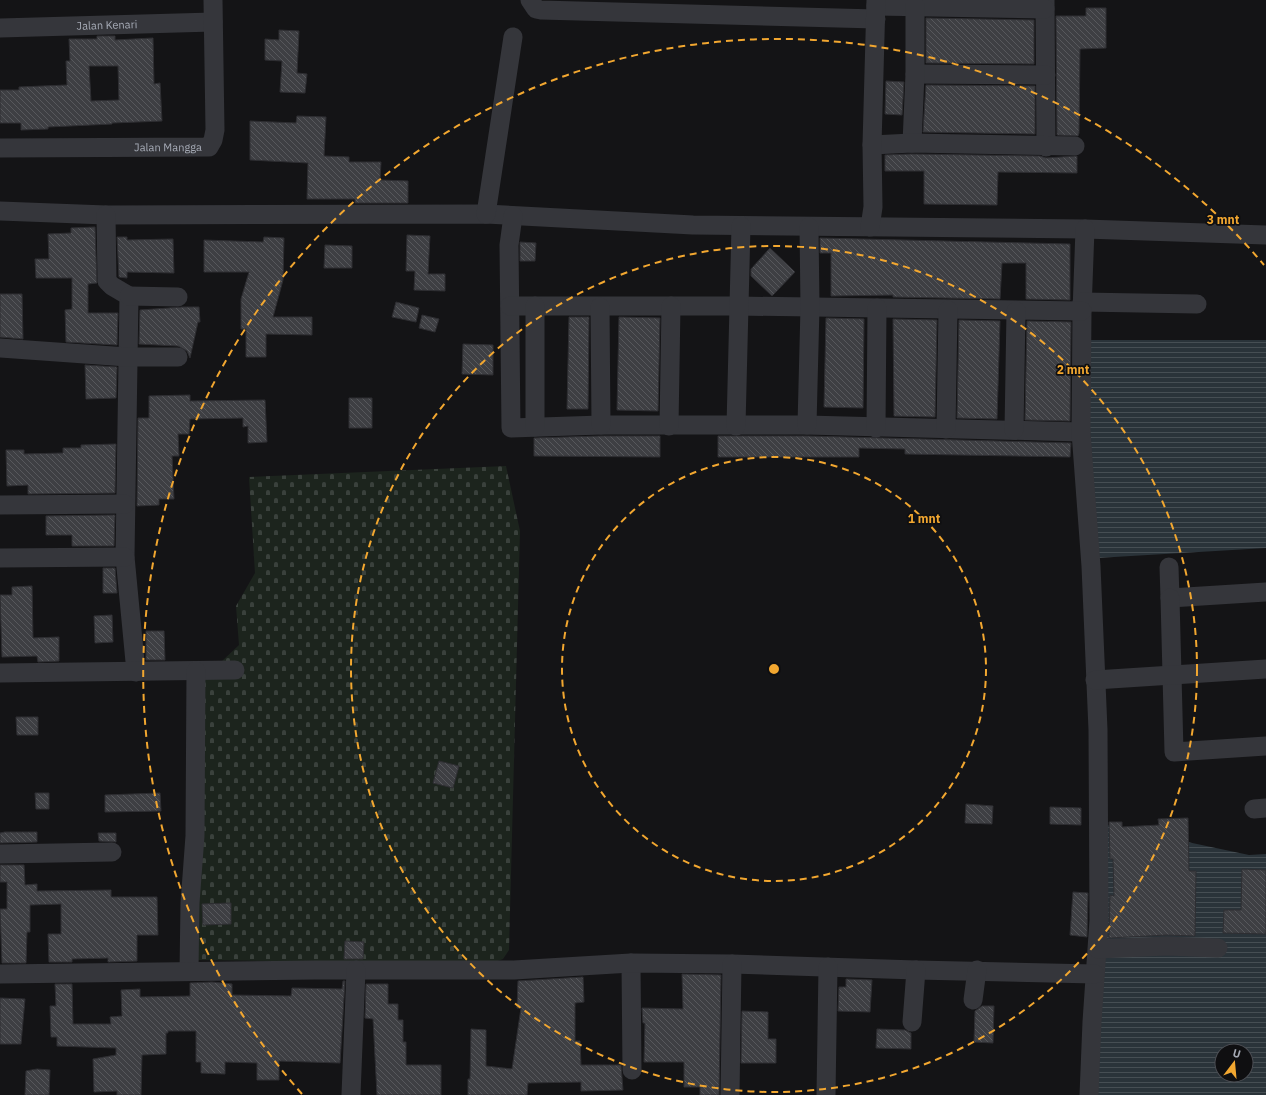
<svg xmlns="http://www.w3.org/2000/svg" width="1266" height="1095" viewBox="0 0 1266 1095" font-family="'IBM Plex Sans',sans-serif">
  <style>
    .cemetery { fill: url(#cemetery-stones) }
    .water { fill: url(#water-rules); fill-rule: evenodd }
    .building { fill: url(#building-back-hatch); stroke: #2e2e32; fill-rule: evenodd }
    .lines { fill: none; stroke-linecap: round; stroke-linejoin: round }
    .minor { stroke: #35363b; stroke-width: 19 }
    .ring { fill: none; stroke: #f2a730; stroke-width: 2; stroke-dasharray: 7 5 }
    .labels { text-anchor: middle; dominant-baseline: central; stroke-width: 3.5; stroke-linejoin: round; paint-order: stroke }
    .street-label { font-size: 11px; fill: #a6abb6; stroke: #0f0f11 }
    .centre { fill: #f2a730; stroke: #0f0f11; stroke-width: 2 }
    .ring-label { font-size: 12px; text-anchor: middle; font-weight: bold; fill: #f2a730; stroke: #0f0f11; stroke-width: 3.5; stroke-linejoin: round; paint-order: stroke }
  </style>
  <defs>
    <pattern id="cemetery-stones" width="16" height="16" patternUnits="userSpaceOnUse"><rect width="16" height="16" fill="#1c241d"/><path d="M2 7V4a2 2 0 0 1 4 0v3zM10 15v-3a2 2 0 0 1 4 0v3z" fill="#3a413c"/></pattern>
    <pattern id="water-rules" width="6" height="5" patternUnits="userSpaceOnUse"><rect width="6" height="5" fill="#2a3339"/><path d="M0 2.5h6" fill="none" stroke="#464e53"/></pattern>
    <pattern id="building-back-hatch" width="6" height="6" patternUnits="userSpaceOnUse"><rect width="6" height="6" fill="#3e3f43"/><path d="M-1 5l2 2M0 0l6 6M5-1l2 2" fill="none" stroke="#57585c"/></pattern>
  </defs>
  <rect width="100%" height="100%" fill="#141416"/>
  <path class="cemetery" d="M 506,466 L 520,531 L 509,950 L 503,959 L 489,964 L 195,960 L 203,679 L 239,645 L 236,606 L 255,573 L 249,477 Z"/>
  <path class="water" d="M 1085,340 L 1266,340 L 1266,548 L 1097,558 Z
    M 1107,825 L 1249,855 L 1266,854 L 1266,1095 L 1095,1095 ZM 1222,1051 L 1246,1051 L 1246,1075 L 1222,1075 Z"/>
  <path class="building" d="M 1086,8 L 1106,8 L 1106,48 L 1080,49 L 1079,133 L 1078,136 L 1057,135 L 1056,16 L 1086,16 Z
    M 926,18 L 1034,20 L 1034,64 L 926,63 Z
    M 279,30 L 299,31 L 297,73 L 307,74 L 305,93 L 280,92 L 282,61 L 265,60 L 265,39 L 279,40 Z
    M 97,36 L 115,36 L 115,40 L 153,38 L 154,84 L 160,83 L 162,121 L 112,123 L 112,124 L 48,127 L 48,129 L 21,130 L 21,123 L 0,123 L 0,90 L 19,90 L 19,87 L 67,85 L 66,61 L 70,61 L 69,39 L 97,39 ZM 89,66 L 118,66 L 119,100 L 91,101 Z
    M 886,81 L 904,82 L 902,115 L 885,114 Z
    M 926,85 L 1035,86 L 1035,134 L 923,132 Z
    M 297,116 L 326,117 L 324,156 L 349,157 L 349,162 L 381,162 L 380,180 L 408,181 L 408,203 L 355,203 L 355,199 L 307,199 L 308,163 L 250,160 L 250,121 L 296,123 Z
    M 912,154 L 1040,156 L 1046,158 L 1077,156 L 1077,173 L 998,172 L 997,205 L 924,204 L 924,171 L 885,171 L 885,155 Z
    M 95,227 L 97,283 L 88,284 L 88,313 L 118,313 L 117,345 L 66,342 L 65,310 L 72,309 L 72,278 L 36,278 L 35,259 L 49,259 L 48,234 L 71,233 L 71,228 Z
    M 407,235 L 430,236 L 428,274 L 445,274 L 445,291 L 414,290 L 415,271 L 406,271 Z
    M 117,237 L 127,237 L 127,240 L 173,239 L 174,273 L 127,272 L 127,278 L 119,277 Z
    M 264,237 L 284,238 L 283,280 L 273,317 L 312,317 L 312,335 L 266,334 L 266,357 L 246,357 L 246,329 L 241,329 L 241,299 L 249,272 L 204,272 L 204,240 L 263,242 Z
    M 820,238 L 1070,244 L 1070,300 L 1026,299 L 1026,263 L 1002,263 L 1000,299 L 893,297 L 893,295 L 831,296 L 831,253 L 820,253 Z
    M 520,242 L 536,243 L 535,261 L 520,261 Z
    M 325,245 L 352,246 L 352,268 L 324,268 Z
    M 770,248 L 795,272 L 772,296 L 751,276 L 751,269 Z
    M 0,294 L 22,294 L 23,339 L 0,337 Z
    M 396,302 L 419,308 L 416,322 L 392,317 Z
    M 183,307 L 199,307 L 200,322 L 198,322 L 190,358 L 187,351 L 178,346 L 139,344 L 140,310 Z
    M 422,315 L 439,319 L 435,332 L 419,328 Z
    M 569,317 L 589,317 L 588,409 L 567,409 Z
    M 619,317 L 660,318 L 658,411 L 617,410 Z
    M 826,318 L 864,319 L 863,408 L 824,407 Z
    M 893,319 L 937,320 L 935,417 L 894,416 Z
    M 959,320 L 1000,321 L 997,419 L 957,418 Z
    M 1027,321 L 1071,322 L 1070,421 L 1025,420 Z
    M 463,344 L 493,345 L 493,375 L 462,374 Z
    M 85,365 L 117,367 L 116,398 L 86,399 Z
    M 190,395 L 190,401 L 265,400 L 267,442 L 248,443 L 248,426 L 243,427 L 243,418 L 190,419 L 189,434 L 178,434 L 179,456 L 172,456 L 174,499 L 159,499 L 159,505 L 137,506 L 138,418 L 149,418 L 149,396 Z
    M 349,398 L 372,398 L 372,428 L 349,428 Z
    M 601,436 L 660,436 L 660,457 L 534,456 L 534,438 Z
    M 718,436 L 807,436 L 1071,443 L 1070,457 L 905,454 L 905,449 L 859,448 L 859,457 L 718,457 Z
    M 116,444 L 115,493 L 28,494 L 28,485 L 7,486 L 6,450 L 24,450 L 24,454 L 63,453 L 63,448 L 81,448 L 81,445 Z
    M 115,515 L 114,546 L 72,546 L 72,535 L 46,535 L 46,516 Z
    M 103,568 L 115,568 L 117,593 L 103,593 Z
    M 32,586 L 33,638 L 59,637 L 59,661 L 38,662 L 37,656 L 2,657 L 0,595 L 12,595 L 12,587 Z
    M 112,615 L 113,642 L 95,643 L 94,616 Z
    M 146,631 L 164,631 L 165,660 L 146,660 Z
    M 16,717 L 38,717 L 38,735 L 17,735 Z
    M 439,761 L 459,766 L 453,788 L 433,783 Z
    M 35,793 L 49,793 L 49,809 L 36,809 Z
    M 160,793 L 161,811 L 105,812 L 105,795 Z
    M 966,804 L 993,806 L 992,824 L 965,823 Z
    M 1050,807 L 1081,808 L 1081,825 L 1050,824 Z
    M 1188,818 L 1189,871 L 1196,871 L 1195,936 L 1167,935 L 1109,938 L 1110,895 L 1114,896 L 1113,859 L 1110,859 L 1109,822 L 1122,822 L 1122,827 L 1159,825 L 1158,819 Z
    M 5,832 L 37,832 L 37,842 L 0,843 L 0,833 Z
    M 98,833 L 116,833 L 116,842 L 99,841 Z
    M 0,865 L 24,865 L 25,885 L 37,884 L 37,891 L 111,890 L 111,897 L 157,897 L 158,935 L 137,935 L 137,961 L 108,962 L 108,958 L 72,959 L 72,962 L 49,962 L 48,934 L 61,934 L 61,904 L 30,905 L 30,932 L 27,932 L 26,963 L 2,963 L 0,909 L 7,909 L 7,882 L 0,882 Z
    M 1242,869 L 1266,870 L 1266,934 L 1223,933 L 1224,910 L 1241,910 Z
    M 1073,892 L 1088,893 L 1087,937 L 1070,935 Z
    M 231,903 L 231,924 L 203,925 L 202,904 Z
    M 345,941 L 364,942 L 363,959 L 344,959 Z
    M 682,974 L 721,975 L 719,1095 L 700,1095 L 700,1087 L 684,1087 L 684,1062 L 644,1062 L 645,1023 L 643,1023 L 642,1008 L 683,1009 Z
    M 583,977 L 584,1002 L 575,1003 L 575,1041 L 580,1041 L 581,1065 L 621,1065 L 623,1090 L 581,1091 L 581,1082 L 528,1083 L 527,1095 L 468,1095 L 468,1079 L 470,1079 L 471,1029 L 486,1030 L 486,1066 L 512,1069 L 521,1008 L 517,1008 L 518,981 Z
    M 846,979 L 872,980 L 870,1012 L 838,1011 L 839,987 L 846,987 Z
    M 343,981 L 345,981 L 340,1063 L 279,1061 L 279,1080 L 257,1080 L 257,1063 L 225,1062 L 225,1074 L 201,1073 L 201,1062 L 196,1062 L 196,1031 L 168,1031 L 168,1033 L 166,1033 L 166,1054 L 142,1055 L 141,1095 L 117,1095 L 117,1091 L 94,1092 L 93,1059 L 116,1055 L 116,1048 L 57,1046 L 57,1037 L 51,1037 L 50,1006 L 56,1006 L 55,984 L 72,984 L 73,1024 L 111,1024 L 110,1017 L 122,1016 L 121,990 L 140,989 L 140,997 L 190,996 L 190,983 L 212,982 L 232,984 L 232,995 L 291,996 L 292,988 L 342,989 Z
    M 366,984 L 388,984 L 388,1004 L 398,1004 L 398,1020 L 403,1020 L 403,1042 L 406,1042 L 406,1065 L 441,1065 L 441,1095 L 377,1095 L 373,1019 L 365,1018 Z
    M 0,998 L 25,999 L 21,1044 L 0,1044 Z
    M 982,1006 L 994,1006 L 993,1043 L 974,1042 L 975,1011 Z
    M 742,1011 L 768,1012 L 768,1039 L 776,1039 L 776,1063 L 741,1063 Z
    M 877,1029 L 905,1030 L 911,1033 L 911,1049 L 876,1048 Z
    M 37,1069 L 50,1070 L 49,1095 L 25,1095 L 26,1071 Z"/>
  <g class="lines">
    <g class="minor">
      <path d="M 530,0 L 536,9 L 541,10 L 876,19"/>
      <path d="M 1045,0 L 1046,147"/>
      <path d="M 876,6 L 1045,9"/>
      <path id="s1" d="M 0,28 L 213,22"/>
      <path d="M 915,74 L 1046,75"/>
      <path d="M 912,143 L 915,74 L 915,6"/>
      <path d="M 872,145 L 912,143 L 1075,146"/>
      <path id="s2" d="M 0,148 L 209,147 L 213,140 L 215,130 L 213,0"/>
      <path d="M 0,211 L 106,215 L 486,214 L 693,225 L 1085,229 L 1266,235"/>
      <path d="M 486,214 L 513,37"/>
      <path d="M 106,215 L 107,281 L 112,286 L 129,296 L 125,557 L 136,672"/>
      <path d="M 513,216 L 509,245 L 511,428 L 601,425 L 807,425 L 1081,432"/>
      <path d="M 870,227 L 873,207 L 872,145 L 876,0"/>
      <path d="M 1085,229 L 1082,311 L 1081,432 L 1091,566 L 1098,730 L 1099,920 L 1092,1022 L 1089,1095"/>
      <path d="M 129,296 L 178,297"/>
      <path d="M 1082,302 L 1197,304"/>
      <path d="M 510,306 L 738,306 L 1082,311"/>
      <path d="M 600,307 L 601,425"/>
      <path d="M 0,348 L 127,357 L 178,357"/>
      <path d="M 807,425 L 810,307 L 809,227"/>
      <path d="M 669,426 L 671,306"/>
      <path d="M 736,426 L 741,226"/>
      <path d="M 535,427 L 535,306"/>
      <path d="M 876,428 L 877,308"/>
      <path d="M 946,429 L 948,310"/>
      <path d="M 1014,430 L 1016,311"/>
      <path d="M 0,505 L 125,504"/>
      <path d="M 0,558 L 125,557"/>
      <path d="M 1169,567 L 1170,598 L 1266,592"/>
      <path d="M 1170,598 L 1174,752 L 1266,746"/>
      <path d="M 0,673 L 235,670"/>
      <path d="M 1095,680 L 1266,669"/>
      <path d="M 1254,809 L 1266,808"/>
      <path d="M 0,854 L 112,852"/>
      <path d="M 1098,949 L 1167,946 L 1218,948"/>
      <path d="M 631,963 L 632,1070"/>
      <path d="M 189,971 L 190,903 L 195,836 L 196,671"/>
      <path d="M 0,974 L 315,970 L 514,970 L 631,963 L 732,964 L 916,970 L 1095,974"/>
      <path d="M 973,1000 L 977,970"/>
      <path d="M 912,1022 L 916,970"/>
      <path d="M 351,1095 L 356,970"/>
      <path d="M 730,1095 L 732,964"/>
      <path d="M 826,1095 L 828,967"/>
    </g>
  </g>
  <g class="ring">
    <circle cx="774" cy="669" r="212"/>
    <circle cx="774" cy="669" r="423"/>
    <path d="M302 1094A635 635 0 1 1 1264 265"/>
  </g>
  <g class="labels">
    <g class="street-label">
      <text stroke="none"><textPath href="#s1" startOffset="107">Jalan Kenari</textPath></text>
      <text stroke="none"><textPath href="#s2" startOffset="168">Jalan Mangga</textPath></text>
    </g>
  </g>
  <circle cx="774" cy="669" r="6" class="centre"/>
  <g class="ring-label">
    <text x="1223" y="224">3 mnt</text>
    <text x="1073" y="374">2 mnt</text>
    <text x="924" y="523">1 mnt</text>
  </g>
  <g transform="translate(1234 1063) rotate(16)"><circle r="19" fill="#0f0f11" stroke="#4b4d53"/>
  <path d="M0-3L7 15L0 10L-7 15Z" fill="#f2a730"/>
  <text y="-6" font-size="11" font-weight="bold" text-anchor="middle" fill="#a6abb6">U</text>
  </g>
</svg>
